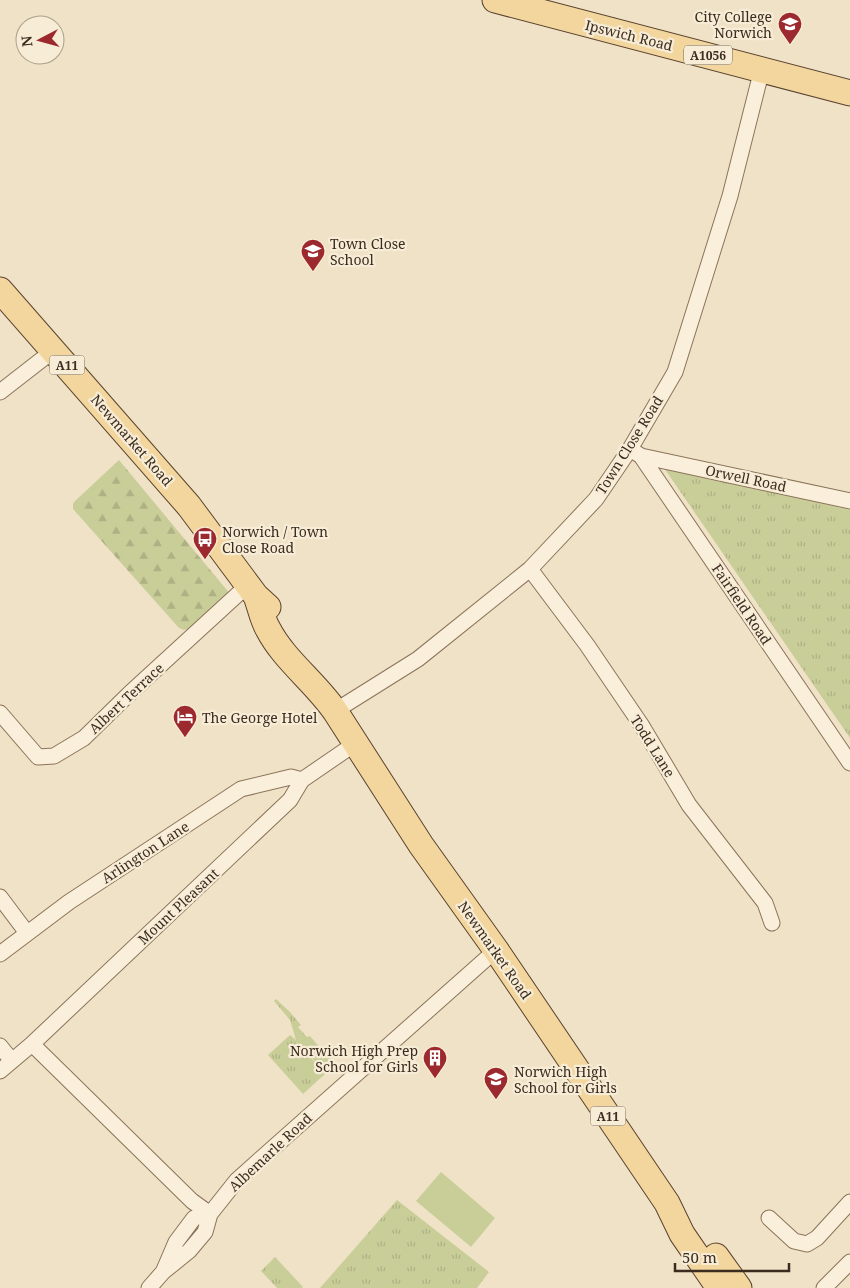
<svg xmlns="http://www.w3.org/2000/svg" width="850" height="1288" viewBox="0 0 850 1288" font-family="'Noto Serif',serif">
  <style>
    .green { fill: #c9ce99 }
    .forest { fill: url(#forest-firs) }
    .park { fill: url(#park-tufts) }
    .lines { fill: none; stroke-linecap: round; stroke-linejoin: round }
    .minor-casing { stroke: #8b735b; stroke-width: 17 }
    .primary-casing { stroke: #59422f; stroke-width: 27 }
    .minor { stroke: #faefda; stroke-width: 15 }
    .primary { stroke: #f3d69d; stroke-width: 25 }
    .labels { text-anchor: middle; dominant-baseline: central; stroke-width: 4.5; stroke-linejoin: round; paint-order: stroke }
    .shield { fill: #f7ecd6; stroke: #736656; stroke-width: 1 }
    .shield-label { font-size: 12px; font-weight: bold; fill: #3b2c1f }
    .poi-label { font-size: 14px; fill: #3b2c1f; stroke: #f7ecd6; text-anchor: start }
    .street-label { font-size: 14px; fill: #3b2c1f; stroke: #f7ecd6 }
  </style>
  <defs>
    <pattern id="forest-firs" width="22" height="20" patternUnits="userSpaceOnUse" patternTransform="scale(1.25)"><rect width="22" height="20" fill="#c9ce99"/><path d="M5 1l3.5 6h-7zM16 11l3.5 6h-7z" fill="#aeb183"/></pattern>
    <pattern id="park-tufts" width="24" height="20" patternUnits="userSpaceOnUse" patternTransform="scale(1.25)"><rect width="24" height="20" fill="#c9ce99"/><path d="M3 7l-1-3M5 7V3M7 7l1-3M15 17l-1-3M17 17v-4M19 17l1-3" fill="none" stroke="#aeb183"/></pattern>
  </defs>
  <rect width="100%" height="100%" fill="#f0e2c6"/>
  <path class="green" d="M 441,1172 L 495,1218 L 471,1247 L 416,1201 Z"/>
  <path class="forest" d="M 119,460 L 231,595 L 192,628 L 184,630 L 179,628 L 73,509 L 73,504 L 75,501 Z"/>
  <path class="park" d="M 669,467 L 850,510 L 850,738 L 664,468 Z
    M 276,999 L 290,1012 L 301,1025 L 298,1027 L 307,1037 L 310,1036 L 321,1049 L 323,1048 L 335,1063 L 326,1073 L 306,1052 L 325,1074 L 303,1094 L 268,1055 L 290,1035 L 296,1040 L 290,1020 L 274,1001 Z
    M 397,1200 L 489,1272 L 477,1288 L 320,1288 Z
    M 275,1257 L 303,1287 L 302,1288 L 277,1288 L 261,1271 Z"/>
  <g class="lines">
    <defs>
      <path id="minor" d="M 0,392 L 54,350
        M 630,449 L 641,456 L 850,763
        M 641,456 L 850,501
        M 530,569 L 587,645 L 642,726 L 689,805 L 765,903 L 772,923
        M 335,711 L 418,659 L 530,569 L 596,499 L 630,449 L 675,372 L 730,196 L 762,69
        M 0,713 L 38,757 L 54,756 L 84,738 L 130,693 L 249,584
        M 0,897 L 27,933
        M 0,954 L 69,902 L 241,789 L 291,777 L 302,780
        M 32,1044 L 192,1201 L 210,1214
        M 0,1046 L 12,1061
        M 0,1071 L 32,1044 L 290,800 L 302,780 L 356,743
        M 769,1218 L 794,1241 L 807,1244 L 817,1238 L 850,1202
        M 164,1270 L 176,1242 L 194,1218 L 210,1214
        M 149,1288 L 163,1272 L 189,1251 L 205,1232 L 210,1214 L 237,1180 L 496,950
        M 824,1288 L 850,1262"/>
      <path id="primary" d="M 495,0 L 850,93
        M 0,290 L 189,506 L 256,596 L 268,607
        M 256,596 C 260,606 262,619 268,629 C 284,660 315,682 335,711 L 421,845 L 496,950 L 667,1203 L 682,1234 L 719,1288
        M 716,1256 L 739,1288"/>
    </defs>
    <use href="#minor" class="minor-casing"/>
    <use href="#primary" class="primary-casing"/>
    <use href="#minor" class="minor"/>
    <use href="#primary" class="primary"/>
  </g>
  <defs>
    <symbol id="university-pin" viewBox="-11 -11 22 30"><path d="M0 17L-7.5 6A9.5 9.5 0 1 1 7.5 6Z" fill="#9c292d" stroke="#f7ecd6"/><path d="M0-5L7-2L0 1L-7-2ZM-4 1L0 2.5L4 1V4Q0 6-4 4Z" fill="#fff"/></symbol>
    <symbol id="school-pin" viewBox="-11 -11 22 30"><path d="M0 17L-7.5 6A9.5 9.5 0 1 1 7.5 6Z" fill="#9c292d" stroke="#f7ecd6"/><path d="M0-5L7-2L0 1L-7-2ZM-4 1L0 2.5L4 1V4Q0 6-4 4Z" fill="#fff"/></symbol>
    <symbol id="bus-pin" viewBox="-11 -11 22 30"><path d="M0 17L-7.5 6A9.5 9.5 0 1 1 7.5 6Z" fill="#9c292d" stroke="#f7ecd6"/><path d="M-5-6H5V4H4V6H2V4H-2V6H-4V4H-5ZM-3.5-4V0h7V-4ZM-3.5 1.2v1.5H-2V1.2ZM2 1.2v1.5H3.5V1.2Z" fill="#fff"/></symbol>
    <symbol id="hotel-pin" viewBox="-11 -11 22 30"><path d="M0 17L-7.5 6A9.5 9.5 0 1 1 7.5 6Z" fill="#9c292d" stroke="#f7ecd6"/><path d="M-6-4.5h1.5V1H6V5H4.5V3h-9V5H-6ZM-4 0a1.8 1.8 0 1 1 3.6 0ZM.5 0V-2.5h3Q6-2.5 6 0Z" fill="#fff"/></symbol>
    <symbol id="building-pin" viewBox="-11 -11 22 30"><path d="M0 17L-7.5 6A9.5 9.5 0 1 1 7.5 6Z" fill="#9c292d" stroke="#f7ecd6"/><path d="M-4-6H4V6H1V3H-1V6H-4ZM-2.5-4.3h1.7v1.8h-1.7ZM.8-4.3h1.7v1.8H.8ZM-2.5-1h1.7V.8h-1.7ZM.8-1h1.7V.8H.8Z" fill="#fff"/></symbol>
  </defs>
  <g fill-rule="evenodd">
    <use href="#university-pin" x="776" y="10" width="28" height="38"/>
    <use href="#school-pin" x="299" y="237" width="28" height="38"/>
    <use href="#bus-pin" x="191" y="525" width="28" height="38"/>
    <use href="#hotel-pin" x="171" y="703" width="28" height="38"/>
    <use href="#building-pin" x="421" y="1044" width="28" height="38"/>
    <use href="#school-pin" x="482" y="1065" width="28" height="38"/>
  </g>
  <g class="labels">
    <g class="shield">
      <rect x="684" y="45.5" width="48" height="19" rx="4"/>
      <rect x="49.5" y="355.5" width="35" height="19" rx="4"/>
      <rect x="590.5" y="1106.5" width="35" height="19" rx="4"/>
    </g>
    <g class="shield-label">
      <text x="708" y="55">A1056</text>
      <text x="67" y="365">A11</text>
      <text x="608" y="1116">A11</text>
    </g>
    <g class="poi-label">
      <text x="772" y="16" text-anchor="end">City College<tspan x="772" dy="16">Norwich</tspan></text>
      <text x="330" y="243">Town Close<tspan x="330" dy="16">School</tspan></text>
      <text x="222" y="531">Norwich / Town<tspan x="222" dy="16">Close Road</tspan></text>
      <text x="202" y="717">The George Hotel</text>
      <text x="418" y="1050" text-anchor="end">Norwich High Prep<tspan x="418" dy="16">School for Girls</tspan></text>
      <text x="514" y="1071">Norwich High<tspan x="514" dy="16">School for Girls</tspan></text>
    </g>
    <g class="street-label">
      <text transform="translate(629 35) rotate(14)">Ipswich Road</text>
      <text transform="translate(132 440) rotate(49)">Newmarket Road</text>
      <text transform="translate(629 445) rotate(-58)">Town Close Road</text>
      <text transform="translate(746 478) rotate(12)">Orwell Road</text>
      <text transform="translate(742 604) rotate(56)">Fairfield Road</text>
      <text transform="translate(126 698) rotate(-43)">Albert Terrace</text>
      <text transform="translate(653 746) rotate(58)">Todd Lane</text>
      <text transform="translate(145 852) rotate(-33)">Arlington Lane</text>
      <text transform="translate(178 906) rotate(-43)">Mount Pleasant</text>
      <text transform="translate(495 950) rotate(55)">Newmarket Road</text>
      <text transform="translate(270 1152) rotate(-43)">Albemarle Road</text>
    </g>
  </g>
  <g transform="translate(40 40) rotate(264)"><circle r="24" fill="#f7ecd6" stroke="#ac9f8d"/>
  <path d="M0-4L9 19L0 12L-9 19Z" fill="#9c292d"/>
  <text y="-8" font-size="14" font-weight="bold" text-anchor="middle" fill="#3b2c1f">N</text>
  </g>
  <path d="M675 1263v8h114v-8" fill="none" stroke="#3b2c1f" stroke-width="2.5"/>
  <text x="682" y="1263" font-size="15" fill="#3b2c1f" stroke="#f7ecd6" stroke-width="4" paint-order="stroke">50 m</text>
</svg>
